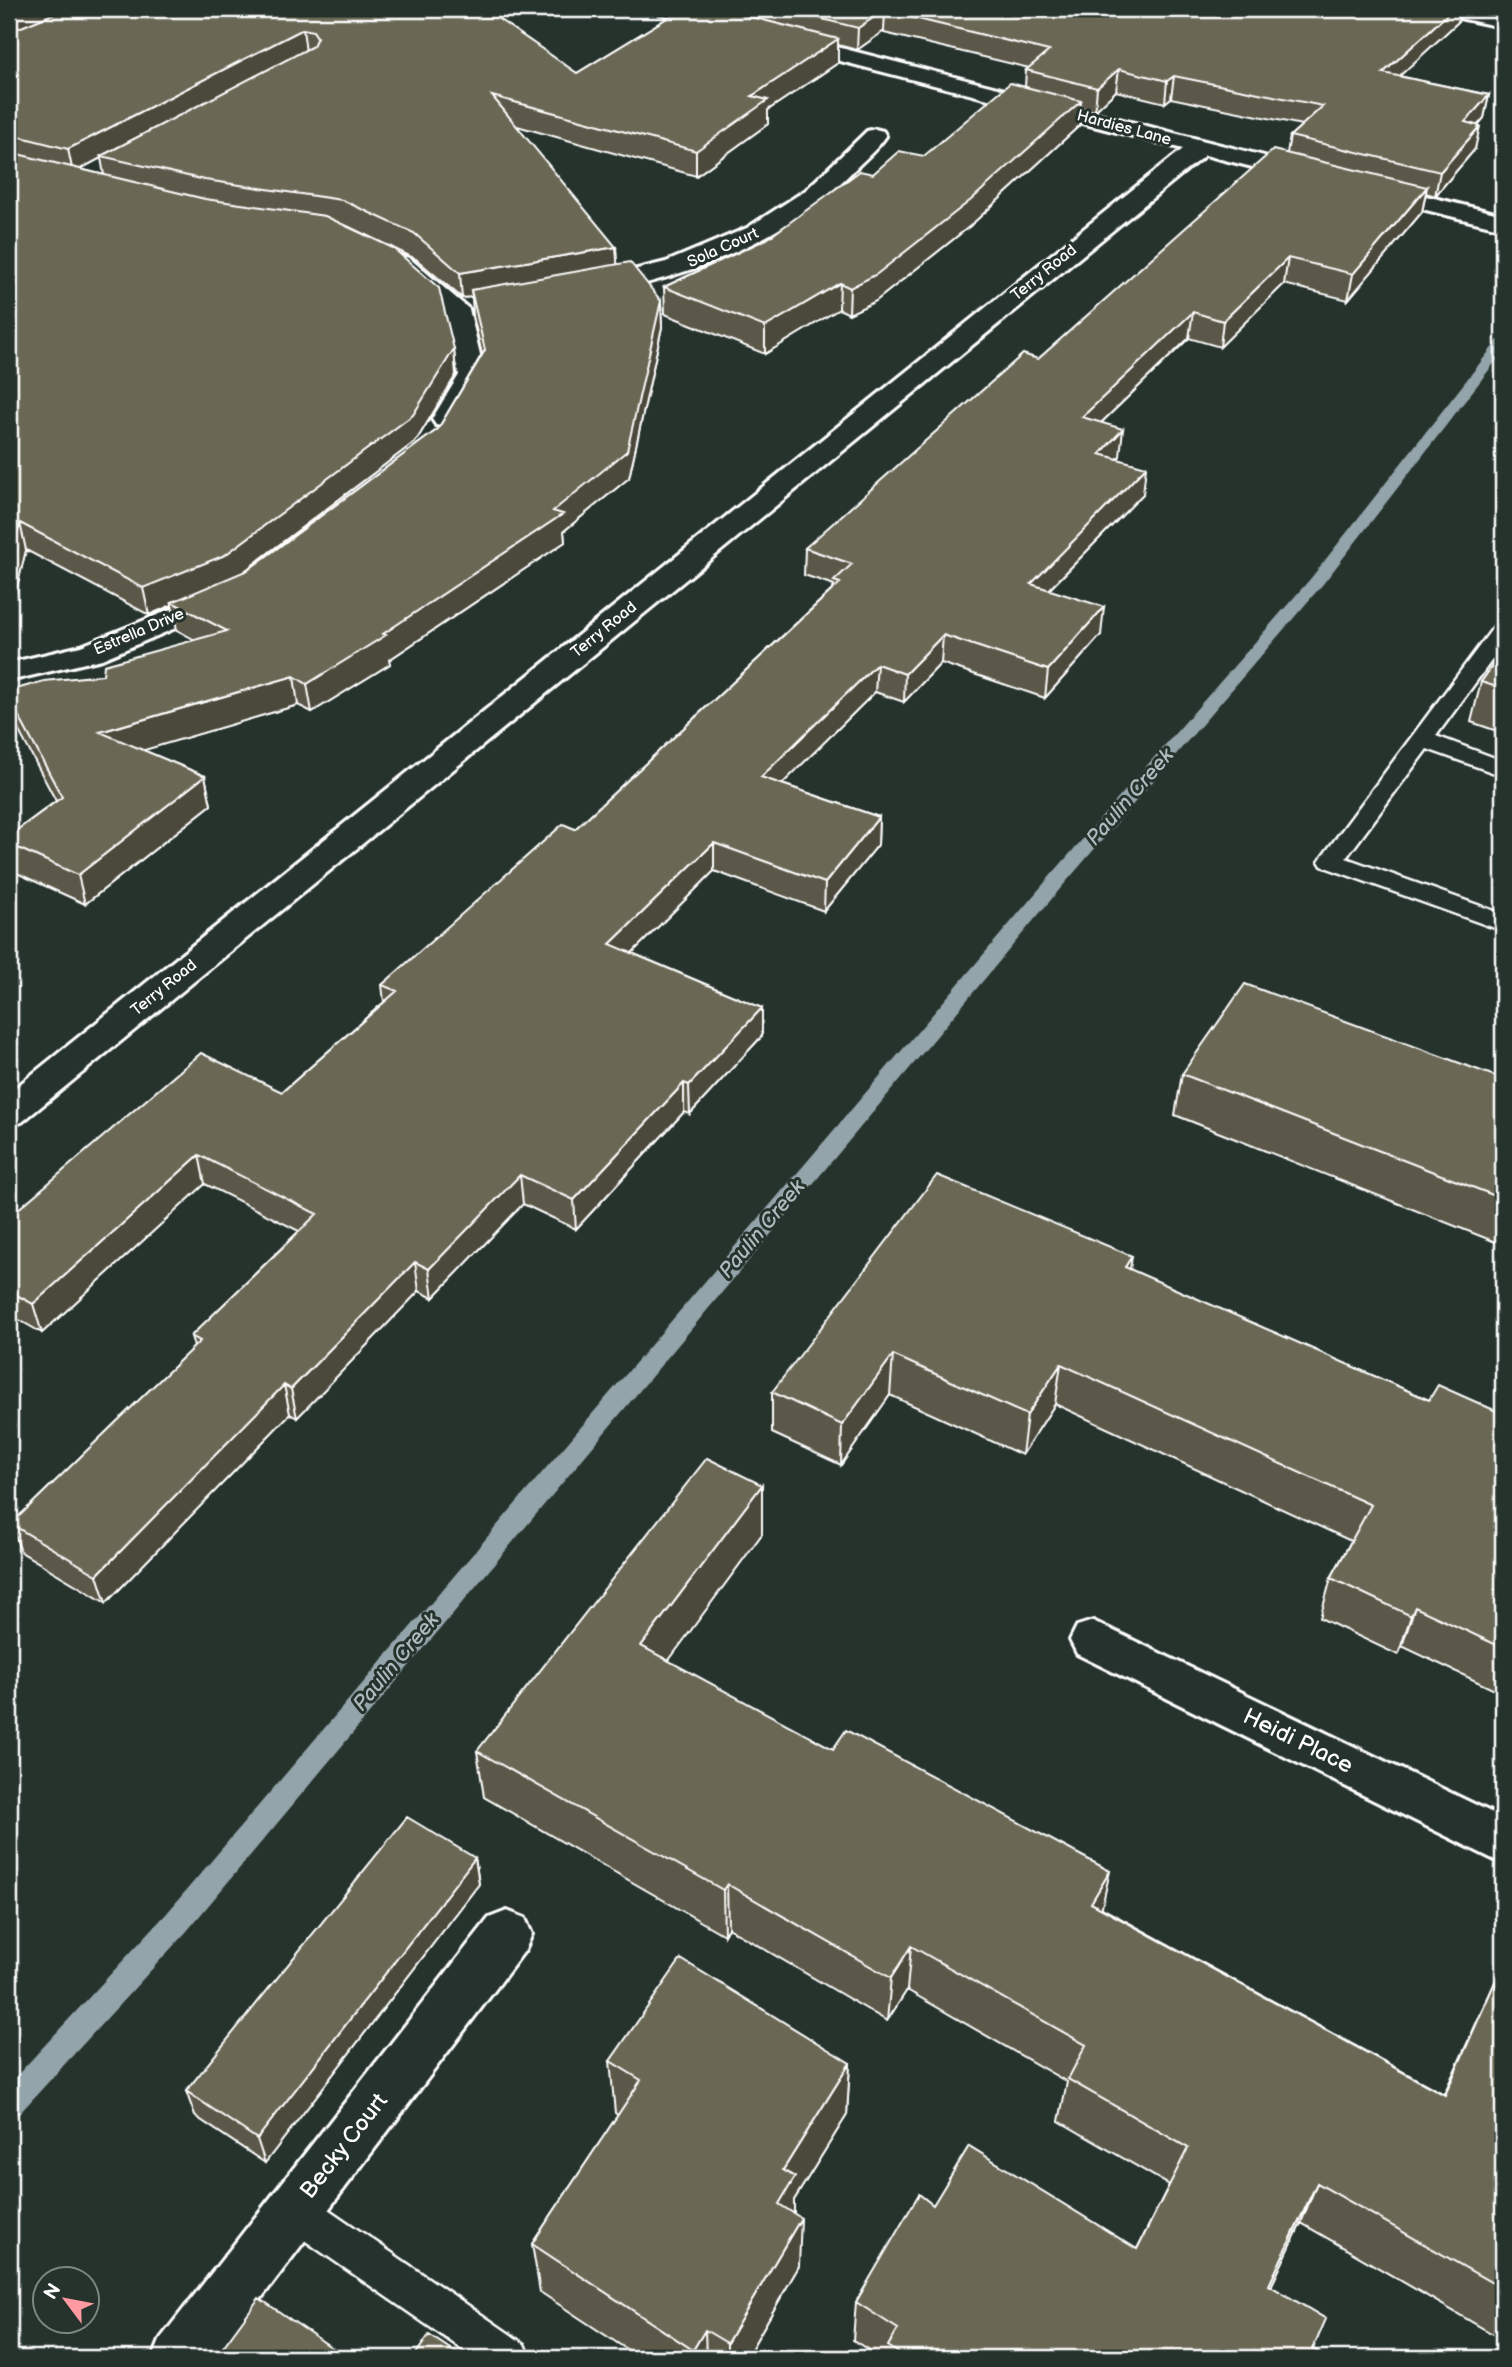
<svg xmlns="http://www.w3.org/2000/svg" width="1512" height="2367" viewBox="0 0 1512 2367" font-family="'Balsamiq Sans',sans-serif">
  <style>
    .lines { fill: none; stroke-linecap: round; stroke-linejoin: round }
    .stream { fill: #93a4aa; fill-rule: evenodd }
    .lane-casing { stroke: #fff; stroke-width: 5 }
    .street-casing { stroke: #fff; stroke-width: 6 }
    .lane { fill: #26332d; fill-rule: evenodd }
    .street { fill: #26332d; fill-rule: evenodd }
    .wall { fill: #5c5948; stroke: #fff; stroke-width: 2; fill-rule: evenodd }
    .shaded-wall { fill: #4b483b; stroke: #fff; stroke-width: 2 }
    .building { fill: #6b6754; stroke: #fff; stroke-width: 2 }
    .labels { text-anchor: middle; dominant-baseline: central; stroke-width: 6; stroke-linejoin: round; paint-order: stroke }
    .far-street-label { font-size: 16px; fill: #fff; stroke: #26332d }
    .water-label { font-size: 21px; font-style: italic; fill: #aebbbf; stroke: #26332d }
    .near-street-label { font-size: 23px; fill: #fff; stroke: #26332d }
  </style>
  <rect width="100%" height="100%" fill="#26332d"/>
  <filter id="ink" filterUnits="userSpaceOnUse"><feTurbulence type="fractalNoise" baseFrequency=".0143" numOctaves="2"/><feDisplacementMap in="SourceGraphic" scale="14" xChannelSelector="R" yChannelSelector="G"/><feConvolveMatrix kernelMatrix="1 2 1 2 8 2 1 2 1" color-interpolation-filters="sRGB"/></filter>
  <g filter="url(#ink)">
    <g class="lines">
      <path class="stream" d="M 1503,339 L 1503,352 L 1323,584 L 1060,889 L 187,1931 L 19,2114 L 9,2118 L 9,2084 L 167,1913 L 1046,881 L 1311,578 L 1498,340 Z"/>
      <defs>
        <path id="lane" d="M 1503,623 L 1503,645 L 1436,736 L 1503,761 L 1503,776 L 1427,749 L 1346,858 L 1503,914 L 1503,931 L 1322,866 L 1319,861 L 1495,625 Z
          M 295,2190 L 309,2196 L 524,2344 L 530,2358 L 475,2358 L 281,2224 L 275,2210 L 281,2196 Z"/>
        <path id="street" d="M 655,9 L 689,9 L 735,21 L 739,25 L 735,29 L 728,31 L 658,13 Z
          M 1433,9 L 1486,11 L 1488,9 L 1503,9 L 1503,18 L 1499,23 L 1492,25 L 1436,13 Z
          M 786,34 L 1319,170 L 1323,175 L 1319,180 L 1311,182 L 1205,155 L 22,1122 L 9,1126 L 9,1093 L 1183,149 L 778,45 L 775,40 L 778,35 Z
          M 875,129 L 883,131 L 886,136 C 878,148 867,157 857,167 C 785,242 689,277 589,296 L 580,293 L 576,288 L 580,283 L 666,262 L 747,228 L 806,190 L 867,131 Z
          M 1373,183 L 1503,215 L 1503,229 L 1365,195 L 1361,190 L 1365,185 Z
          M 400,256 L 409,258 L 469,309 L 485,375 L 456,425 L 446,427 L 436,425 L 432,419 L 459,375 L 444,312 L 391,268 L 388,263 L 391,258 Z
          M 224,588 L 235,591 L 239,597 L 235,603 L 102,659 L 9,681 L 9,663 L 81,646 Z
          M 1093,1621 L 1503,1818 L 1503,1864 L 1077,1654 L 1070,1640 L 1077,1626 Z
          M 507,1911 L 525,1918 L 532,1934 L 525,1950 L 216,2358 L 153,2358 L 161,2338 L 489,1918 Z"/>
      </defs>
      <use href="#lane" class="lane-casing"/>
      <use href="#street" class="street-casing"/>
      <use href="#lane" class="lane"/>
      <use href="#street" class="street"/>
    </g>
    <path class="wall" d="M 9,9 L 240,17 L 577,73 L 682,9 L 1460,9 L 1458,22 L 1399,76 L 1489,95 L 1484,118 L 1478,125 L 1475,149 L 1435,196 L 1426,193 L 1422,212 L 1348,300 L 1284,284 L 1220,347 L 1189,338 L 1101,423 L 1120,456 L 1118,459 L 1143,494 L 1049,590 L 1101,635 L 1045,698 L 941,663 L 904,702 L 875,692 L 782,784 L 879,817 L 878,845 L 824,911 L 714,871 L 632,953 L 762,1008 L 762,1036 L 690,1114 L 684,1112 L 576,1229 L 523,1204 L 433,1298 L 419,1291 L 297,1418 L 290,1414 L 106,1603 L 21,1552 L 11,1524 L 194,1347 L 191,1336 L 299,1231 L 205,1184 L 42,1333 L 9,1314 L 9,1217 L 282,1092 L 384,1002 L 382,985 L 575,829 L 833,589 L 834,585 L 804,575 L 805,548 L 1038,359 L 1287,153 L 1290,136 L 1302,125 L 1171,98 L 1165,103 L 1116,91 L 1095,111 L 1080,107 L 1079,126 L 970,226 L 876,301 L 849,314 L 839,309 L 765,354 L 665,314 L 664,287 L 767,239 L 873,174 L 924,156 L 1025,87 L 1026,70 L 1029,68 L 884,33 L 884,31 L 857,50 L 838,45 L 838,63 L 768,110 L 768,124 L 696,176 L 517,126 L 617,265 L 661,301 L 662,327 L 629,478 L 564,531 L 565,542 L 389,660 L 390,664 L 312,712 L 298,705 L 143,750 L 205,776 L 211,805 L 85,904 L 10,870 L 9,865 L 9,836 L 56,801 L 13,720 L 9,705 L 9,691 L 103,675 L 195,640 L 177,630 L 172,605 L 149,615 L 26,550 L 9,620 ZM 101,158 L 104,175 L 80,169 ZM 345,225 L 416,259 L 462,298 L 472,297 L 473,316 L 482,354 L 438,429 L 248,570 L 242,573 L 416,441 L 456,375 L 454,349 Z
      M 1503,651 L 1503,733 L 1471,722 L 1481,682 Z
      M 1182,1074 L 1503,1079 L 1503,1245 L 1175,1115 Z
      M 1130,1270 L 1429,1400 L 1503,1414 L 1503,1694 L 1402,1646 L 1398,1655 L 1320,1618 L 1331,1578 L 1351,1541 L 1055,1404 L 1022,1455 L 890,1395 L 841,1465 L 772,1433 L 772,1392 Z
      M 762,1485 L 762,1534 L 668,1661 L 1102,1908 L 1444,2094 L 1495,1982 L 1503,1986 L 1503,2340 L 1301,2223 L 1271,2286 L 1313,2349 L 1328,2358 L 881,2358 L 853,2340 L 856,2302 L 933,2205 L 1137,2249 L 1169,2185 L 1059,2121 L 1067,2082 L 907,1990 L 887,2021 L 728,1928 L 724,1935 L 484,1797 L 477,1751 Z
      M 475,1858 L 479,1884 L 265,2163 L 195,2116 L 186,2091 Z
      M 610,2061 L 850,2063 L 847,2115 L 794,2200 L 794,2213 L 799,2266 L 746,2358 L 640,2358 L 540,2292 L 532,2244 L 618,2115 L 615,2113 Z"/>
    <path class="shaded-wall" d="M 17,9 L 78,9 L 9,37 L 9,12 Z
      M 886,9 L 917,9 L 885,11 L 884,31 L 857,50 L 858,28 Z
      M 1453,9 L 1460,9 L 1458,22 L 1379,95 L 1383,73 Z
      M 303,29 L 306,53 L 101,156 L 101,158 L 73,173 L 68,149 Z
      M 838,39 L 838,63 L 768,110 L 768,124 L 696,176 L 696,151 L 752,96 Z
      M 1119,69 L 1116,91 L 1095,111 L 1097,88 Z
      M 1174,76 L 1171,98 L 1165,103 L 1167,81 Z
      M 1489,95 L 1484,118 L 1460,145 L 1465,122 Z
      M 1081,101 L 1079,126 L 970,226 L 876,301 L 849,314 L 850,288 Z
      M 1480,126 L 1475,149 L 1435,196 L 1440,172 Z
      M 1427,187 L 1422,212 L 1348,300 L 1353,274 Z
      M 616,247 L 618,273 L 471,290 L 472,297 L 462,298 L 460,273 Z
      M 1288,258 L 1284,284 L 1220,347 L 1223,321 Z
      M 840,283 L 839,309 L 765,354 L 765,327 Z
      M 661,301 L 662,327 L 629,478 L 564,531 L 565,542 L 389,660 L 390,664 L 312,712 L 307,684 L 383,634 L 553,511 Z
      M 1193,312 L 1189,338 L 1079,444 L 1082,417 Z
      M 454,349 L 456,375 L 416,441 L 230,582 L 172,602 L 172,605 L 149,615 L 143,588 Z
      M 1123,429 L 1120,456 L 1097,481 L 1100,454 Z
      M 1146,467 L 1143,494 L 1028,611 L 1031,584 Z
      M 20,523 L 26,550 L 9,620 L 9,566 Z
      M 1104,607 L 1101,635 L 1045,698 L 1048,670 Z
      M 943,635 L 941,663 L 904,702 L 905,674 Z
      M 877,664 L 875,692 L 761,805 L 761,777 Z
      M 294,676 L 298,705 L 107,761 L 100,732 Z
      M 205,776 L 211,805 L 85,904 L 78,875 Z
      M 879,817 L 878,845 L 824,911 L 825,883 Z
      M 714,843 L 714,871 L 612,973 L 610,944 Z
      M 762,1008 L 762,1036 L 690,1114 L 689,1085 Z
      M 684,1083 L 684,1112 L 576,1229 L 574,1200 Z
      M 199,1155 L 205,1184 L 42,1333 L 33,1304 Z
      M 520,1175 L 523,1204 L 433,1298 L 429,1269 Z
      M 1132,1256 L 1126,1297 L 1125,1267 Z
      M 415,1262 L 419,1291 L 297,1418 L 291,1389 Z
      M 893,1355 L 890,1395 L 841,1465 L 842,1425 Z
      M 1061,1364 L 1055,1404 L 1022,1455 L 1027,1415 Z
      M 284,1385 L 290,1414 L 106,1603 L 97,1575 Z
      M 762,1485 L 762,1534 L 644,1694 L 641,1646 Z
      M 1415,1607 L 1402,1646 L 1398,1655 L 1411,1616 Z
      M 475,1858 L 479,1884 L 265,2163 L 257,2139 Z
      M 1110,1871 L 1100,1916 L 1091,1903 Z
      M 727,1884 L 728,1928 L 724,1935 L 723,1890 Z
      M 911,1946 L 907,1990 L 887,2021 L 891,1978 Z
      M 850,2063 L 847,2115 L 794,2200 L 794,2227 L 779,2204 L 783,2170 Z
      M 1317,2183 L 1301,2223 L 1254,2323 L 1269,2285 Z
      M 801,2218 L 799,2266 L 746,2358 L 727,2358 L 727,2343 Z
      M 705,2330 L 706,2358 L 693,2358 L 693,2350 Z"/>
    <path class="building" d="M 65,9 L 209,9 L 240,17 L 254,9 L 484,9 L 577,73 L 682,9 L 720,9 L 838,39 L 752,96 L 768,100 L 696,151 L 492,96 L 616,247 L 460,273 L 414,233 L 342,200 L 205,180 L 101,156 L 313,46 L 317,37 L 313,31 L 303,29 L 68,149 L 9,134 L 9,32 Z
      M 782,9 L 886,9 L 858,28 Z
      M 889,9 L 1453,9 L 1383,73 L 1489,95 L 1465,122 L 1480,126 L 1440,172 L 1290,136 L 1323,106 L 1174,76 L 1167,81 L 1119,69 L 1097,88 L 1026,70 L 1049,51 L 885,11 Z
      M 1010,83 L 1081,101 L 971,200 L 877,274 L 850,288 L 840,283 L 765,327 L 664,287 L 767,239 L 860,171 L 873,174 L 899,151 L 924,156 Z
      M 1273,150 L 1427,187 L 1353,274 L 1288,258 L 1223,321 L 1193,312 L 1082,417 L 1123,429 L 1100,454 L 1146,467 L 1031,584 L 1104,607 L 1048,670 L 943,635 L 905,674 L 877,664 L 761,777 L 879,817 L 825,883 L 714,843 L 610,944 L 762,1008 L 689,1085 L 684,1083 L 574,1200 L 520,1175 L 429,1269 L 415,1262 L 291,1389 L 284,1385 L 97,1575 L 11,1524 L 200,1341 L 191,1336 L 317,1214 L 199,1155 L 33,1304 L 9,1291 L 9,1217 L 201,1053 L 282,1092 L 397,991 L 382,985 L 563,824 L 575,829 L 840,583 L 834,581 L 852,564 L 805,548 L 1023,354 L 1038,359 Z
      M 9,152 L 205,199 L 325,216 L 393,248 L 439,288 L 454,349 L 413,415 L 225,555 L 143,588 L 20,523 L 9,566 Z
      M 630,262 L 661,301 L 627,451 L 553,511 L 563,514 L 383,634 L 386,635 L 307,684 L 294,676 L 100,732 L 205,776 L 78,875 L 9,844 L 9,836 L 62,797 L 9,698 L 9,691 L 44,681 L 103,675 L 104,665 L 227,631 L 172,602 L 248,570 L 438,429 L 485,350 L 471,290 Z
      M 1503,651 L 1503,689 L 1481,682 Z
      M 1245,984 L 1503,1079 L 1503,1199 L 1182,1074 Z
      M 937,1175 L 1132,1256 L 1125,1267 L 1429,1400 L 1438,1385 L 1503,1414 L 1503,1648 L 1415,1607 L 1411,1616 L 1331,1578 L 1371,1505 L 1061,1364 L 1027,1415 L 893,1355 L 842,1425 L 772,1392 Z
      M 707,1458 L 762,1485 L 641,1646 L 833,1749 L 846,1730 L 1110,1871 L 1091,1903 L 1445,2095 L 1495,1982 L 1503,1986 L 1503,2289 L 1317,2183 L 1269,2285 L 1326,2319 L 1313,2349 L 1328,2358 L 907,2358 L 888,2346 L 898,2329 L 856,2302 L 919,2194 L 933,2205 L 969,2146 L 1137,2249 L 1188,2148 L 1068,2079 L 1086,2045 L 911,1946 L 891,1978 L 727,1884 L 723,1890 L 477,1751 Z
      M 407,1817 L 475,1858 L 257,2139 L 186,2091 Z
      M 681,1959 L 850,2063 L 783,2170 L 795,2177 L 779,2204 L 801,2218 L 727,2343 L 705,2330 L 693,2350 L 532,2244 L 641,2080 L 610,2061 Z
      M 259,2298 L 347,2358 L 215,2358 Z
      M 429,2335 L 464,2358 L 413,2358 Z"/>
  </g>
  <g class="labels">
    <g class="far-street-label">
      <text transform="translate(1124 128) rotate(15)">Hardies Lane</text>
      <text transform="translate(723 248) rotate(-24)">Sola Court</text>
      <text transform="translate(1044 273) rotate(-39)">Terry Road</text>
      <text transform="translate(604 630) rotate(-39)">Terry Road</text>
      <text transform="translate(139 632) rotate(-23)">Estrella Drive</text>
      <text transform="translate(164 988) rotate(-39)">Terry Road</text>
    </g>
    <g class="water-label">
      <text transform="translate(1130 797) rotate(-49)">Paulin Creek</text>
      <text transform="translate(762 1229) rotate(-50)">Paulin Creek</text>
      <text transform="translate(396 1662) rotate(-50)">Paulin Creek</text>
    </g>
    <g class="near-street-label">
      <text transform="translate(1298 1741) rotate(26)">Heidi Place</text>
      <text transform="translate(344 2146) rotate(-52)">Becky Court</text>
    </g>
  </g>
  <rect width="1512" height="2367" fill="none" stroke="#26332d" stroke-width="35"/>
  <rect x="18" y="18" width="1477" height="2332" fill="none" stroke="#fff" stroke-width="2.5" filter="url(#ink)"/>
  <g transform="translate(66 2300) rotate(302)"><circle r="33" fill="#26332d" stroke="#7d8581" stroke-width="2"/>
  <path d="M0-5L12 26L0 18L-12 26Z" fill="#ff9aa2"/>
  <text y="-10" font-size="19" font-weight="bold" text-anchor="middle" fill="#ffffff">N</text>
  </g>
</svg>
